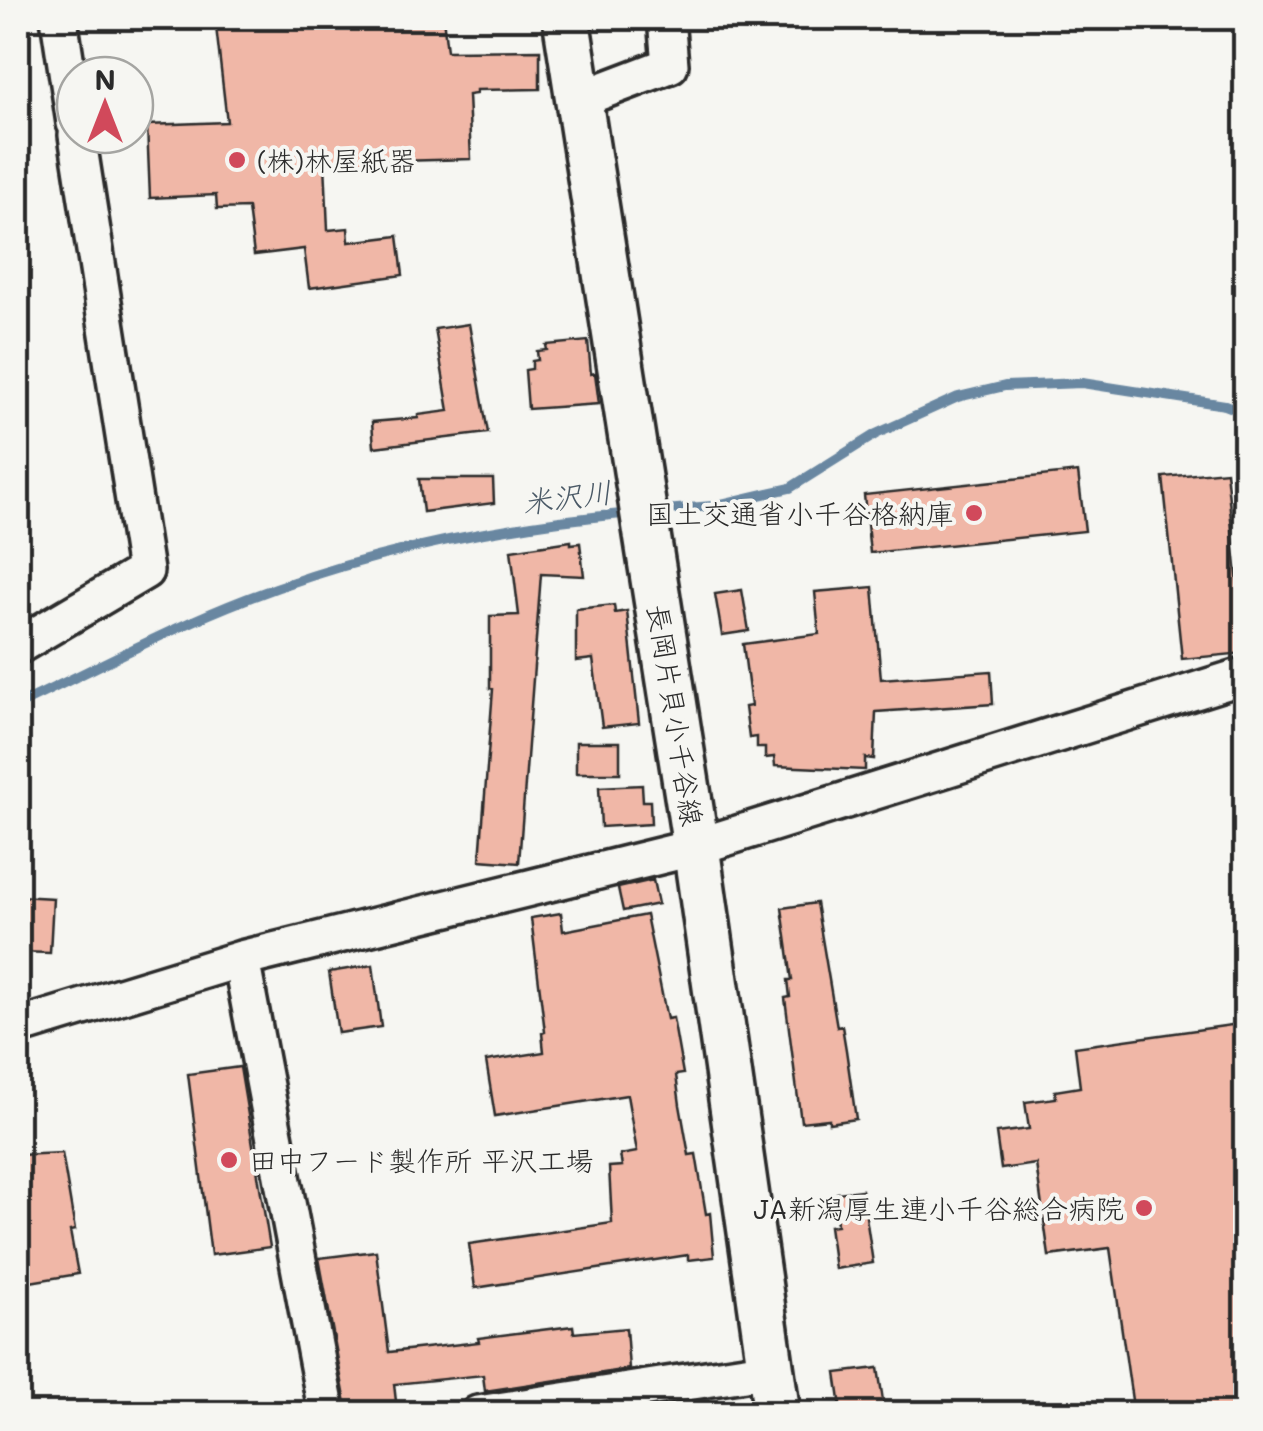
<svg xmlns="http://www.w3.org/2000/svg" width="1263" height="1431" viewBox="0 0 1263 1431" font-family="Mali,'Klee One',sans-serif">
  <style>
    .lines { fill: none; stroke-linecap: round; stroke-linejoin: round }
    .stream { stroke: #6987a1; stroke-width: 10 }
    .building { fill: #f0b7a7; stroke: #2b2b2b; stroke-width: 2.5 }
    .minor-casing { stroke: #2b2b2b; stroke-width: 42 }
    .major-casing { stroke: #2b2b2b; stroke-width: 52 }
    .minor { stroke: #f6f6f2; stroke-width: 35 }
    .major { stroke: #f6f6f2; stroke-width: 45 }
    .poi-dot { fill: #d1495b; stroke: #f6f6f2; stroke-width: 4 }
    .labels { text-anchor: middle; dominant-baseline: central; stroke-width: 8; stroke-linejoin: round; paint-order: stroke }
    .poi-label { font-size: 28px; fill: #2b2b2b; stroke: #f6f6f2; text-anchor: start }
    .street-label { font-size: 28px; fill: #2b2b2b; stroke: #f6f6f2 }
    .water-label { font-size: 30px; font-style: italic; fill: #4a5966; stroke: #f6f6f2 }
  </style>
  <rect width="100%" height="100%" fill="#f6f6f2"/>
  <filter id="ink" filterUnits="userSpaceOnUse"><feTurbulence type="fractalNoise" baseFrequency=".01" numOctaves="2"/><feDisplacementMap in="SourceGraphic" scale="20" xChannelSelector="R" yChannelSelector="G"/><feConvolveMatrix kernelMatrix="1 2 1 2 8 2 1 2 1" color-interpolation-filters="sRGB"/></filter>
  <g filter="url(#ink)">
    <g class="lines">
      <path class="stream" d="M 654,511 L 712,506 L 790,488 L 876,434 L 958,397 L 1005,386 L 1082,383 L 1225,405 L 1246,413
        M 18,705 C 93,670 168,629 246,599 C 370,551 500,525 632,513"/>
    </g>
    <path class="building" d="M 215,18 L 443,18 L 447,51 L 540,50 L 540,89 L 476,90 L 476,94 L 468,95 L 471,159 L 325,163 L 328,230 L 348,228 L 349,242 L 398,236 L 403,275 L 309,288 L 304,249 L 254,255 L 248,208 L 217,209 L 216,195 L 150,198 L 147,125 L 227,122 Z
      M 469,324 L 488,433 L 374,447 L 372,422 L 418,418 L 418,415 L 449,411 L 435,329 Z
      M 588,341 L 591,374 L 595,373 L 599,404 L 528,409 L 525,370 L 532,369 L 532,361 L 538,360 L 537,351 L 547,350 L 546,345 Z
      M 1226,471 L 1245,653 L 1182,659 L 1163,477 Z
      M 1078,472 L 1085,531 L 870,553 L 864,495 Z
      M 419,479 L 493,479 L 494,503 L 423,512 Z
      M 571,541 L 571,544 L 580,543 L 584,576 L 541,574 L 519,863 L 480,860 L 493,689 L 490,688 L 490,616 L 519,615 L 511,550 Z
      M 873,587 L 881,679 L 991,671 L 993,704 L 876,712 L 874,759 L 865,758 L 865,770 L 775,766 L 774,757 L 765,758 L 765,748 L 757,748 L 757,737 L 749,738 L 745,707 L 751,706 L 743,644 L 819,634 L 815,592 Z
      M 742,590 L 749,631 L 722,635 L 715,594 Z
      M 614,605 L 615,613 L 627,611 L 639,723 L 602,727 L 593,659 L 576,661 L 576,609 Z
      M 576,742 L 620,742 L 620,773 L 576,773 Z
      M 642,785 L 643,801 L 650,801 L 651,824 L 601,827 L 599,787 Z
      M 653,880 L 658,904 L 623,911 L 618,888 Z
      M 18,896 L 53,898 L 50,953 L 18,952 Z
      M 816,903 L 837,1027 L 842,1026 L 846,1050 L 856,1119 L 829,1123 L 829,1119 L 801,1122 L 785,998 L 790,997 L 788,980 L 792,980 L 782,908 Z
      M 561,913 L 563,931 L 646,915 L 667,1019 L 673,1018 L 683,1074 L 676,1075 L 680,1105 L 689,1155 L 696,1154 L 706,1214 L 710,1213 L 714,1257 L 688,1260 L 688,1255 L 475,1288 L 469,1244 L 612,1223 L 609,1167 L 622,1166 L 620,1155 L 637,1152 L 627,1095 L 495,1116 L 486,1061 L 544,1052 L 542,1033 L 545,1032 L 531,918 Z
      M 373,965 L 381,1027 L 338,1033 L 329,972 Z
      M 1246,1023 L 1246,1414 L 1134,1414 L 1110,1248 L 1049,1256 L 1036,1164 L 1001,1169 L 996,1133 L 1029,1129 L 1025,1102 L 1056,1098 L 1055,1091 L 1080,1087 L 1075,1047 Z
      M 240,1067 L 270,1247 L 211,1255 L 188,1074 Z
      M 62,1153 L 75,1230 L 70,1231 L 78,1274 L 18,1284 L 18,1155 Z
      M 862,1190 L 873,1263 L 835,1269 L 829,1226 L 837,1225 L 836,1213 L 840,1212 L 837,1193 Z
      M 376,1251 L 389,1352 L 479,1342 L 478,1338 L 573,1326 L 574,1333 L 626,1328 L 629,1369 L 485,1391 L 483,1375 L 394,1384 L 397,1410 L 348,1414 L 319,1258 Z
      M 878,1368 L 885,1414 L 842,1414 L 836,1373 Z"/>
    <g class="lines">
      <defs>
        <path id="minor" d="M 59,18 L 75,123
          M 578,100 L 670,65 L 666,18
          M 18,646 L 145,571 L 77,135
          M 241,959 L 327,1414
          M 18,1027 L 241,959 L 696,847 L 1246,675
          M 478,1414 L 771,1369"/>
        <path id="major" d="M 566,18 L 696,847 L 777,1414"/>
      </defs>
      <use href="#minor" class="minor-casing"/>
      <use href="#major" class="major-casing"/>
      <use href="#minor" class="minor"/>
      <use href="#major" class="major"/>
    </g>
  </g>
  <g class="poi-dot">
    <circle cx="237" cy="160" r="10"/>
    <circle cx="974" cy="513" r="10"/>
    <circle cx="229" cy="1160" r="10"/>
    <circle cx="1144" cy="1208" r="10"/>
  </g>
  <g class="labels">
    <g class="poi-label">
      <text x="257" y="160">(株)林屋紙器</text>
      <text x="954" y="513" text-anchor="end">国土交通省小千谷格納庫</text>
      <text x="249" y="1160">田中フード製作所 平沢工場</text>
      <text x="1124" y="1208" text-anchor="end">JA新潟厚生連小千谷総合病院</text>
    </g>
    <g class="street-label">
      <text transform="translate(676 715) rotate(81)">長岡片貝小千谷線</text>
    </g>
    <g class="water-label">
      <text transform="translate(567 496) rotate(-7)">米沢川</text>
    </g>
  </g>
  <rect width="1263" height="1431" fill="none" stroke="#f6f6f2" stroke-width="60"/>
  <rect x="30" y="30" width="1203" height="1371" fill="none" stroke="#2b2b2b" stroke-width="4" filter="url(#ink)"/>
  <g transform="translate(105 105)"><circle r="48" fill="#f6f6f2" stroke="#a5a5a2" stroke-width="2.5"/>
  <path d="M0-8L18 38L0 25L-18 38Z" fill="#d1495b"/>
  <text y="-15" font-size="28" font-weight="bold" text-anchor="middle" fill="#2b2b2b">N</text>
  </g>
</svg>
